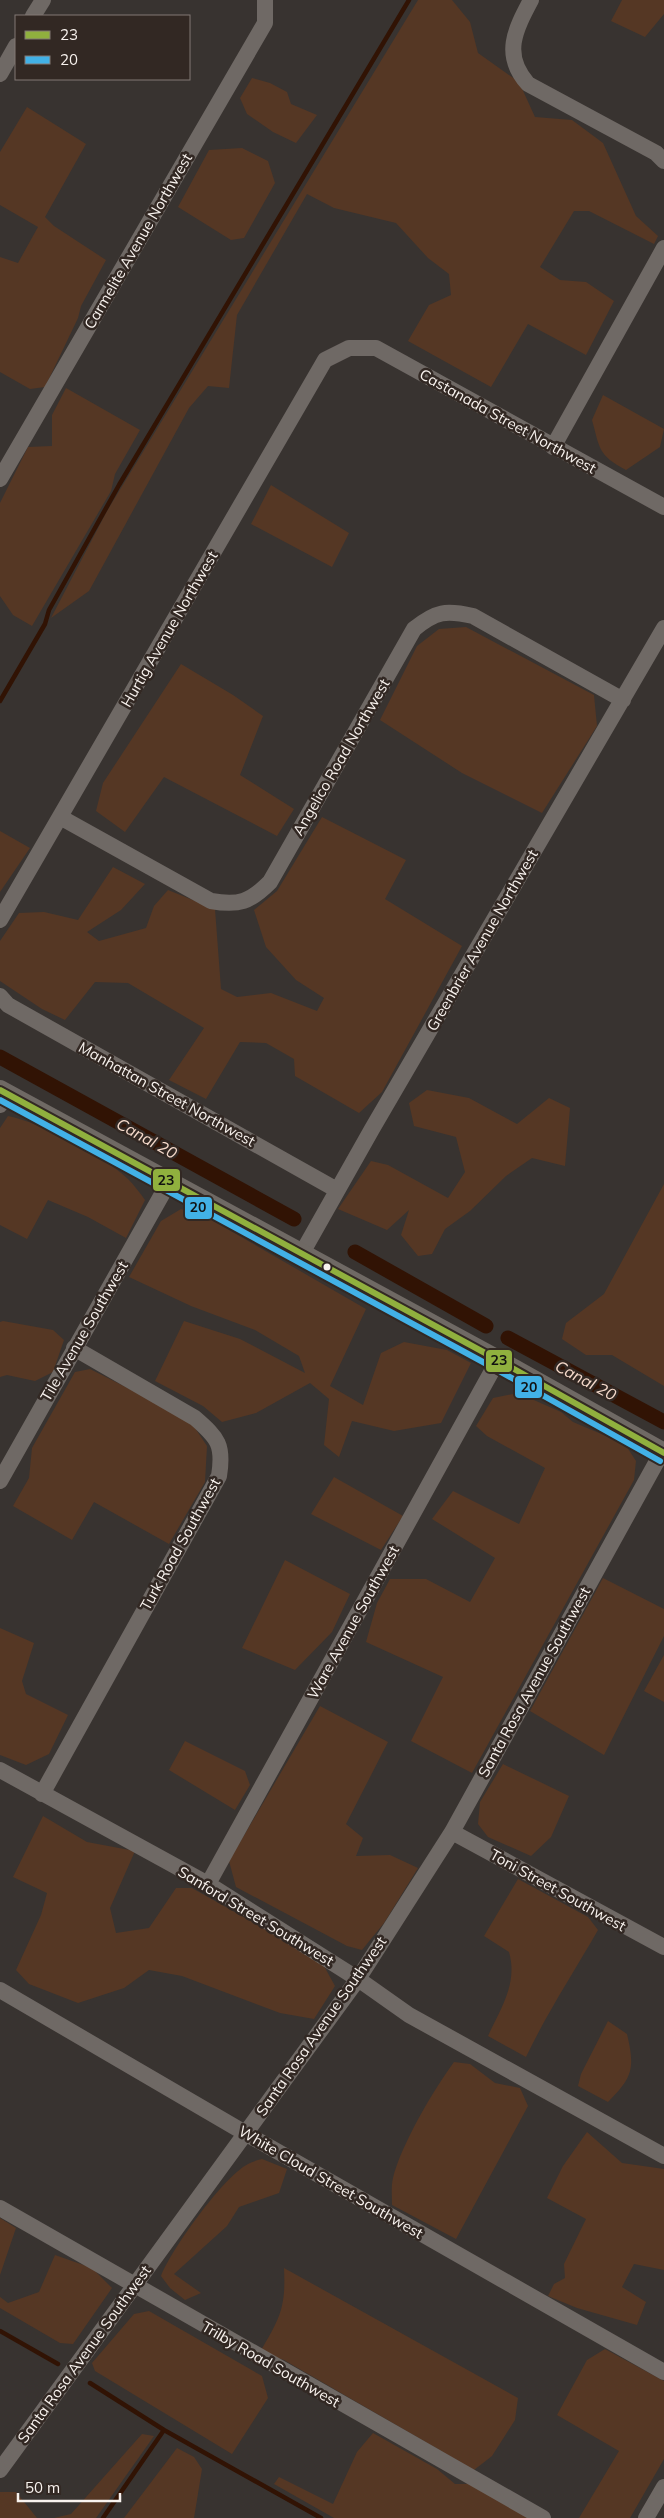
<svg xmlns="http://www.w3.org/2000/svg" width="664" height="2518" viewBox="0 0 664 2518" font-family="Mulish,sans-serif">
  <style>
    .green { fill: #553724 }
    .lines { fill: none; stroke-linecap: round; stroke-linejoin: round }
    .stream { stroke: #311304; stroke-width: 4.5 }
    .canal { stroke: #311304; stroke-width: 15 }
    .minor { stroke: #6f6965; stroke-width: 16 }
    .major { stroke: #6f6964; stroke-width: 20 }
    .bus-1-casing { stroke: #322823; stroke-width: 10 }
    .bus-2-casing { stroke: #322823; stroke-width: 10 }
    .bus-1 { stroke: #90b03e; stroke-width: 6 }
    .bus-2 { stroke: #42b1e6; stroke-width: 6 }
    .bus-dot { fill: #f8f2ee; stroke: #322823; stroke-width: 2 }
    .labels { text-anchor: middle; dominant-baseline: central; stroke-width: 5; stroke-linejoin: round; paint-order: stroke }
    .street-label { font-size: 15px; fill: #f8f2ee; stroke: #322823 }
    .water-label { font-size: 16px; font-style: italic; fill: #f5dacb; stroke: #322823 }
    .line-badge { stroke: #322823; stroke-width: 2 }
    .pale-badge-label { font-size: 14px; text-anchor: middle; font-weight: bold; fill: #111 }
  </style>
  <rect width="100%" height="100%" fill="#383330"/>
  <path class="green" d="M 418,0 L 452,0 L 470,22 L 478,53 L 519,82 L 535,117 L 572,120 L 603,143 L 636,216 L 658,236 L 654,244 L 589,211 L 574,211 L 540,267 L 560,280 L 586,282 L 614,301 L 586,355 L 528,324 L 491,387 L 408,341 L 429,305 L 451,295 L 449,274 L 428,258 L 396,223 L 334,208 L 307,194 L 237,315 L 229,388 L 208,386 L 189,408 L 89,591 L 51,618 L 107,511 Z
    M 622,0 L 664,0 L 664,14 L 645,37 L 611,21 Z
    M 252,78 L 270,83 L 287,92 L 291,104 L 317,115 L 296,143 L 273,132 L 247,114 L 240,98 Z
    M 27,107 L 86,144 L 45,217 L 54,226 L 106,260 L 81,306 L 78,318 L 45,387 L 30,389 L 0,372 L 0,257 L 18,263 L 38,227 L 0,205 L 0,152 Z
    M 242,148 L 268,161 L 275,183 L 244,238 L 231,240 L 178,207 L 209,150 Z
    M 66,388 L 140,430 L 115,474 L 111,491 L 32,626 L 13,615 L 0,596 L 0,503 L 28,447 L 52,446 L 52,415 Z
    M 603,395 L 664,429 L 660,447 L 626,470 C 598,455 600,449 592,420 Z
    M 271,485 L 349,533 L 332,567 L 251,524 Z
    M 466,627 L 594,695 L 597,726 L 542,813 L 462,773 L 380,720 L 417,646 L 439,629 Z
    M 181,664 L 233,695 L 263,716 L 240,775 L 294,809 L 277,836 L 164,777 L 125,832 L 96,811 L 103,783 Z
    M 322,817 L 406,860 L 385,899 L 462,946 L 382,1092 L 359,1113 L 295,1076 L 294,1059 L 266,1043 L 240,1042 L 206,1099 L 169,1080 L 204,1028 L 128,983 L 95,982 L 65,1020 L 42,1009 L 0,981 L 0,941 L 19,913 L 44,912 L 78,920 L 113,867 L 145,884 L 121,910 L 87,932 L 99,941 L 146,928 L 154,906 L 168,890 L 215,909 L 221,989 L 237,997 L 271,993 L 317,1011 L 324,998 L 296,980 L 266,947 L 254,910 L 277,891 Z
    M 0,831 L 30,848 L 0,892 Z
    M 427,1090 L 469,1098 L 517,1124 L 549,1098 L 570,1108 L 565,1166 L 532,1158 L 506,1176 L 470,1211 L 445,1229 L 432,1254 L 418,1256 L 401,1235 L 409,1210 L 387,1230 L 338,1209 L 371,1161 L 388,1165 L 448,1198 L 465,1172 L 456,1137 L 414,1126 L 409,1103 Z
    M 8,1116 C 42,1123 102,1154 128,1179 C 134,1185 140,1193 145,1200 L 126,1238 L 88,1217 L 48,1200 L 27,1239 L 0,1225 L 0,1128 Z
    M 664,1184 L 664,1386 L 612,1355 L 586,1355 L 562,1339 L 566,1323 L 604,1294 Z
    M 181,1209 L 210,1219 L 366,1309 L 330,1386 L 363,1405 L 381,1353 L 404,1342 L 447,1350 L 471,1363 L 441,1423 L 394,1431 L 352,1421 L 339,1457 L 324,1445 L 329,1399 L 310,1383 L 256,1413 L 222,1422 L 203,1406 L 155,1381 L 184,1321 L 240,1339 L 305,1373 L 299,1356 L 255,1330 L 191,1306 L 129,1277 L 161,1221 Z
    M 3,1321 L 53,1330 L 64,1340 L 53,1372 L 35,1381 L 7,1375 L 0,1377 L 0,1322 Z
    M 90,1369 L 189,1419 L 207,1446 L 205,1482 L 169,1544 L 94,1502 L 72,1540 L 13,1506 L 29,1478 L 32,1448 L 75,1372 Z
    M 518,1393 L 561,1412 L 573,1422 L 625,1444 L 636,1461 L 634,1480 L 472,1773 L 411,1741 L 443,1677 L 366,1642 L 377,1603 L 390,1579 L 426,1579 L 470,1602 L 495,1558 L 432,1519 L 453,1491 L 519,1524 L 545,1468 L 487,1436 L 476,1426 L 493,1398 Z
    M 334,1477 L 403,1516 L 381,1550 L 311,1514 Z
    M 285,1560 L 350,1594 L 332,1632 L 295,1670 L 242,1648 Z
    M 603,1578 L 664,1609 L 664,1636 L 604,1755 L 530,1711 Z
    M 0,1628 L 34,1643 L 22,1681 L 26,1694 L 68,1715 L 49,1754 L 26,1765 L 0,1755 Z
    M 664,1655 L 664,1702 L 644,1691 Z
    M 320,1706 L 388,1742 L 346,1824 L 363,1838 L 356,1856 L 390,1855 L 418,1868 L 384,1923 L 362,1950 L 347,1946 L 236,1887 L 229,1861 Z
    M 185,1741 L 245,1771 L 250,1785 L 235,1810 L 169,1770 Z
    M 503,1764 L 569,1796 L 551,1837 L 531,1856 L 488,1837 L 478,1824 L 480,1802 Z
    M 43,1816 L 87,1842 L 135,1851 L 110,1908 L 116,1933 L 149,1928 L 176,1888 L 192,1888 L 270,1932 L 324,1966 L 335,1986 L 314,2019 L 280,2013 L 182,1976 L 149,1970 L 124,1988 L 78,2003 L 29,1984 L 16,1970 L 41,1915 L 47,1893 L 13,1877 Z
    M 518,1879 L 588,1917 L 598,1930 C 574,1972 547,2013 526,2057 L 488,2036 C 501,2008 518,1983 509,1952 L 484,1936 Z
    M 608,2021 L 627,2034 C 635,2068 633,2077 608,2102 L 578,2086 L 581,2074 Z
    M 454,2062 L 470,2064 L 495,2083 L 520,2088 L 528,2106 L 456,2239 L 392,2205 C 392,2197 391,2186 393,2178 C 401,2145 434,2089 454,2062 Z
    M 587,2132 L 622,2163 L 664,2169 L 664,2270 L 634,2264 L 622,2287 L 646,2302 L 637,2325 L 577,2308 L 548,2296 L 554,2284 L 565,2278 L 564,2264 L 586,2219 L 547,2198 L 563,2166 Z
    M 262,2159 L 287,2169 L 279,2193 L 239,2207 L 227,2226 L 174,2274 L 201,2293 L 185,2300 L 170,2288 L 161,2276 C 171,2250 223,2177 248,2164 C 252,2162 257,2160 262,2159 Z
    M 0,2218 L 16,2228 L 0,2275 Z
    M 55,2255 L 92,2268 L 112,2288 L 73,2344 L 60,2343 L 0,2308 L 0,2297 L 8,2303 L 39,2292 Z
    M 284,2268 L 518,2398 L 515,2420 L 492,2456 L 474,2470 L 284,2360 L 260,2352 C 280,2318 286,2308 284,2268 Z
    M 149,2311 L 262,2376 L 268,2398 L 232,2454 L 95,2371 L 92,2363 L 134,2314 Z
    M 605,2349 L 664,2381 L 664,2459 L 630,2518 L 579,2518 L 619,2451 L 557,2415 L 587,2360 Z
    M 373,2433 L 437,2469 L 455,2484 L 470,2484 L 531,2518 L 334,2518 L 274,2484 L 279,2477 L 333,2504 L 357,2452 Z
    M 142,2434 L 154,2436 L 96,2518 L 54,2518 L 71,2514 Z
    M 177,2448 L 194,2457 L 202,2469 L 194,2518 L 124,2518 Z
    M 0,2492 L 16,2492 L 37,2518 L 0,2518 Z"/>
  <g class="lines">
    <path class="stream" d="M 0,701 L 45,624 L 49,610 L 119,485 L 409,0
      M 0,2331 L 58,2364
      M 90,2383 L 164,2430 L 321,2518
      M 103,2518 L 164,2430"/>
    <path class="canal" d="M 0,1057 L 294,1219
      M 355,1252 L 486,1326
      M 508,1338 L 664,1422"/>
    <path class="minor" d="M 531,0 C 515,30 502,55 528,84 L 656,153 L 664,161
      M 33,16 L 43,0
      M 0,74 L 16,46
      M 553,447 L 664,248
      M 0,479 L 265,23 L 265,0
      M 60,817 L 211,901 C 239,906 250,902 270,882 L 414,629 C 436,611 446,610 473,616 L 623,700
      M 0,920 L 325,360 L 349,348 L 376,348 L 664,507
      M 0,996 L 8,1005 L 337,1190
      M 0,1105 L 7,1094
      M 302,1253 L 372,1129 L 664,628
      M 0,1481 L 169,1182
      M 0,1770 L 208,1884 L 358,1979 L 409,2015 L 664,2156
      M 42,1794 L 219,1476 C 224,1445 218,1438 195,1418 L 74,1348
      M 452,1832 L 664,1947
      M 208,1884 L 498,1360
      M 0,1990 L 245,2133 L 664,2372
      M 0,2208 L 543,2518
      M 0,2470 L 358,1979 L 452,1832 L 662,1452
      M 646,2518 L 664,2487"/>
    <path class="major" d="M 0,1090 L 498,1360 L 664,1453"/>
    <defs>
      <path id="bus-1" d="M 0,1090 L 498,1360 L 664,1453"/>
      <path id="bus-2" d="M 0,1100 L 494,1368 L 660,1461"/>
    </defs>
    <use href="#bus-1" class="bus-1-casing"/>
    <use href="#bus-2" class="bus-2-casing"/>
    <use href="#bus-1" class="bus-1"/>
    <use href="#bus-2" class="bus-2"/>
  </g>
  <circle class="bus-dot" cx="327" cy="1267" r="4.5"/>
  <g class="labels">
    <g class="street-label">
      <text transform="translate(138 241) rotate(-60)">Carmelite Avenue Northwest</text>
      <text transform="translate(508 421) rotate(29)">Castanada Street Northwest</text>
      <text transform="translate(169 629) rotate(-60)">Hurtig Avenue Northwest</text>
      <text transform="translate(341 757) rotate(-60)">Angelico Road Northwest</text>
      <text transform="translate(482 940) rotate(-60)">Greenbrier Avenue Northwest</text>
      <text transform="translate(167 1094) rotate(29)">Manhattan Street Northwest</text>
      <text transform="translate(84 1331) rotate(-60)">Tile Avenue Southwest</text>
      <text transform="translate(180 1544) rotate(-61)">Turk Road Southwest</text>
      <text transform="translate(353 1622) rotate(-61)">Ware Avenue Southwest</text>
      <text transform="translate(534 1682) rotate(-61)">Santa Rosa Avenue Southwest</text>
      <text transform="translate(558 1890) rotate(29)">Toni Street Southwest</text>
      <text transform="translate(256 1916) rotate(31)">Sanford Street Southwest</text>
      <text transform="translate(321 2026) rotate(-55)">Santa Rosa Avenue Southwest</text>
      <text transform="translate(331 2182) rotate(30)">White Cloud Street Southwest</text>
      <text transform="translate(84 2354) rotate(-54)">Santa Rosa Avenue Southwest</text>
      <text transform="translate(271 2364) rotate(30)">Trilby Road Southwest</text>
    </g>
    <g class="water-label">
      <text transform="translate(147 1138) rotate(29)">Canal 20</text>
      <text transform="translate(586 1380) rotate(28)">Canal 20</text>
    </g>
  </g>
  <g class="line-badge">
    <rect x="152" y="1168" width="29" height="24" rx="5" fill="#90b03e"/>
    <rect x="184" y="1196" width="29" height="24" rx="5" fill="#42b1e6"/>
    <rect x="485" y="1349" width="28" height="24" rx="5" fill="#90b03e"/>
    <rect x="514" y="1375" width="29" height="24" rx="5" fill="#42b1e6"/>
  </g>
  <g class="pale-badge-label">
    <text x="166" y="1185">23</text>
    <text x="198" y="1212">20</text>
    <text x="499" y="1365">23</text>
    <text x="529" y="1392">20</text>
  </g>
  <rect x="15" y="15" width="175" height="65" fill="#322823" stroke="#817974"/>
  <rect x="25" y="31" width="25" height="8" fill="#90b03e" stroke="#817974"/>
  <text x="60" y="40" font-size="15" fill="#f8f2ee">23</text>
  <rect x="25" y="56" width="25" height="8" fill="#42b1e6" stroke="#817974"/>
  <text x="60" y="65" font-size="15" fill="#f8f2ee">20</text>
  <path d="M18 2493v8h102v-8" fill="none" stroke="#f8f2ee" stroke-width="2.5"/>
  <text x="25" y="2493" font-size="15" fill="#f8f2ee" stroke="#322823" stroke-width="4" paint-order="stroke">50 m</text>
</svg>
